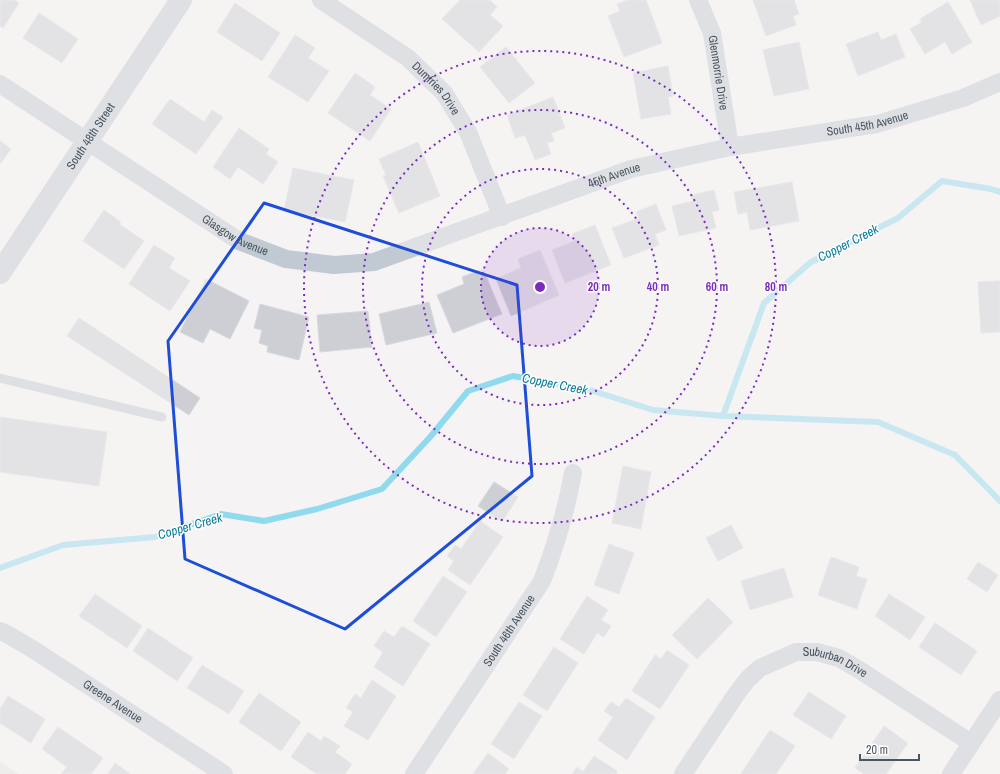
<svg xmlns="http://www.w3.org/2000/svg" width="1000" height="774" viewBox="0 0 1000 774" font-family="'Archivo Narrow',sans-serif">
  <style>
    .education { fill: #e6e4e5 }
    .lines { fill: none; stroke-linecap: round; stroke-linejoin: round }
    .stream { stroke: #90daee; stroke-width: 6 }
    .building { fill: #cdcfd5; stroke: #d7d9de }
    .service { stroke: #c1cad2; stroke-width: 9 }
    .minor { stroke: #c1cad2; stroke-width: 18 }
    .tertiary { stroke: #c1cad2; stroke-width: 22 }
    .marked { fill: none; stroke: #1d4ed8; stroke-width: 3; stroke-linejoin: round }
    .ring { fill: none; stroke: #7b2cbf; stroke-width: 2; stroke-dasharray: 2 4 }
    .labels { text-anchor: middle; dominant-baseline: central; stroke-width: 3; stroke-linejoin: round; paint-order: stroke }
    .street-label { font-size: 12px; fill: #4a5661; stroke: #fff }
    .water-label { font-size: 13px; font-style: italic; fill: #0c7c9b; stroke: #fff }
    .centre { fill: #7b2cbf; stroke: #fff; stroke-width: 2 }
    .ring-label { font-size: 12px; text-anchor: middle; font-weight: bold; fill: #7b2cbf; stroke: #fff; stroke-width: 3; stroke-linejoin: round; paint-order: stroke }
  </style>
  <rect width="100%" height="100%" fill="#f5f3f3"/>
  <path class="education" d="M 0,762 L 18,774 L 0,774 Z"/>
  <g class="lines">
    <path class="stream" d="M 723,416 L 764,303 L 811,262 L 898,218 L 942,181 L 991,189 L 1000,192
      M 0,568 L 63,545 L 155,537 L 221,514 L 264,521 L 317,509 L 382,489 L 431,436 L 468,391 L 513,376 L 590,390 L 653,410 L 723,416 L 878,422 L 955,455 L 1000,501"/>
  </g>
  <path class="building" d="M 0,0 L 14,0 L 19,3 L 3,28 L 0,26 Z
    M 460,0 L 490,0 L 497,7 L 490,15 L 503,26 L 479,52 L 442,19 Z
    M 628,0 L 646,0 L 662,43 L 624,57 L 608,16 L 620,11 L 617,4 Z
    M 753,0 L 794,0 L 799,14 L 793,16 L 796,25 L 766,36 Z
    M 970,0 L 1000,0 L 1000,16 L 981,25 Z
    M 948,2 L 972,42 L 952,54 L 945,42 L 925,54 L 910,29 L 922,22 L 920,19 Z
    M 235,3 L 280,33 L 262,61 L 217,32 Z
    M 39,13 L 78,39 L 62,63 L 23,38 Z
    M 878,32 L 881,40 L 896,34 L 905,57 L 858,76 L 846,44 Z
    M 295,35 L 315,48 L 308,58 L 329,71 L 308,102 L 268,77 Z
    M 799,42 L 809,89 L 774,96 L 763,50 Z
    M 506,47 L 535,83 L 509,103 L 480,67 Z
    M 668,66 L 673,96 L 668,97 L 671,114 L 641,119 L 633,73 Z
    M 355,73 L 375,87 L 370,95 L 391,109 L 370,141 L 328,113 Z
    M 553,97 L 565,128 L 551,133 L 554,141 L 547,143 L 551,154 L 535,160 L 525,135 L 515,138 L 507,115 Z
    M 170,99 L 204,122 L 212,110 L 223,117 L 196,154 L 152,124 Z
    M 239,128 L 269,149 L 266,154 L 278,162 L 263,184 L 238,167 L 230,179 L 213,167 Z
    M 0,141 L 11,149 L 0,164 Z
    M 418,142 L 440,196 L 399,213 L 383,176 L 386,175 L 379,159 Z
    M 293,168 L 354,180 L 345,222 L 284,210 Z
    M 792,182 L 799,221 L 750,230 L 747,212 L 738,214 L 734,192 Z
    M 714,190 L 719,210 L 712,212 L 716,228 L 679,236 L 672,206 L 693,201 L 691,195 Z
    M 656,204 L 666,230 L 655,234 L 659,245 L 624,258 L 612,228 L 639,218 L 636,212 Z
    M 104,210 L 121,222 L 119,224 L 144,241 L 124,269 L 83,241 Z
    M 595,225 L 611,265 L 565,283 L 552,250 L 575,241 L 572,234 Z
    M 154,245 L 175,258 L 169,268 L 190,281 L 170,311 L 129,284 Z
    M 540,250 L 559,295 L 511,316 L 496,279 L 521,268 L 518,259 Z
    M 483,269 L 502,314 L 453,333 L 437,295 L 464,284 L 462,277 Z
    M 206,279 L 249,301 L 230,339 L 210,329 L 203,343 L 180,332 Z
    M 1000,281 L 1000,332 L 981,333 L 978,282 Z
    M 429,302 L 437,333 L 386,345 L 379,314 Z
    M 260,304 L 309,317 L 299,360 L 267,352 L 268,346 L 259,343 L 262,330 L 254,328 Z
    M 368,311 L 372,347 L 320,352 L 317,315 Z
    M 79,318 L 200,398 L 189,415 L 67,336 Z
    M 0,417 L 107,432 L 99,486 L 0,472 Z
    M 623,466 L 651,472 L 641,529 L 612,523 Z
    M 494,482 L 518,497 L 502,522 L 478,506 Z
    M 480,521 L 503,537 L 470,585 L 448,570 L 454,561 L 447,556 L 455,545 L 461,549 Z
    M 731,525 L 743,548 L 718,561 L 706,538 Z
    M 609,544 L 634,553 L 619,594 L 594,585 Z
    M 831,557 L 859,567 L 856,576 L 867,579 L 857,609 L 818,595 Z
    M 978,562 L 998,575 L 987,592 L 967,579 Z
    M 784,568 L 793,597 L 750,610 L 741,581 Z
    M 443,576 L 467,592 L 436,637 L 413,621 Z
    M 95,594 L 142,626 L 127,648 L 79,616 Z
    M 889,594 L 925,617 L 910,640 L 875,616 Z
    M 587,596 L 608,610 L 601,620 L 611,626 L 604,637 L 597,633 L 584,654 L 560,639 Z
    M 708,598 L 733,622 L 697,659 L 672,635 Z
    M 935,623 L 977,651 L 961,675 L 919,647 Z
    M 402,626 L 430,644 L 403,686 L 374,667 L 383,652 L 374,646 L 384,631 L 394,637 Z
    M 148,628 L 193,658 L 177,681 L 133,651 Z
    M 554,647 L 578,663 L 547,711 L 523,695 Z
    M 667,650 L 689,665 L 660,709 L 632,691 L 655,655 L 661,659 Z
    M 202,665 L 244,691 L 229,714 L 187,688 Z
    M 372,680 L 396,696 L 368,740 L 344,726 L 353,712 L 346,708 L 355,694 L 361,698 Z
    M 809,692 L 846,716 L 831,739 L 793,715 Z
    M 259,693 L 301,722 L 281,751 L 239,722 Z
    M 8,696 L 45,719 L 31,743 L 0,723 L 0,709 Z
    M 626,698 L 655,717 L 627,760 L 598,740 L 613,717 L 604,711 L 611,702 L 619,707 Z
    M 519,702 L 542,716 L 514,759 L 491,744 Z
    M 884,726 L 908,743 L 886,774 L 864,774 L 855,768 Z
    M 58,727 L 103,758 L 91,774 L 61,774 L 67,767 L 42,749 Z
    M 770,730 L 795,746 L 776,774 L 741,774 Z
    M 308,732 L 321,741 L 324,736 L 340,746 L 335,752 L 352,764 L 345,774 L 317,774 L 291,757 Z
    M 488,753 L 509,769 L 505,774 L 473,774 Z
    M 594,756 L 617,771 L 616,774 L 572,774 L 577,767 L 583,772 Z
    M 115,763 L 130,774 L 108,774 Z"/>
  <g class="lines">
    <path class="service" d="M 0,378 L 162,417"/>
    <g class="minor">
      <path id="s1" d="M 321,0 L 408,58 L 444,93 L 468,132 L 502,217"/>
      <path id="s2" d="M 698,0 L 712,33 L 730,147"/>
      <path id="s3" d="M 0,84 L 239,241 L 286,259 L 334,265 L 374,262 L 631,169 L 730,147 L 877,124 L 963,98 L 1000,82"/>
      <path id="s4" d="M 0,631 L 7,634 L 34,650 L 224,774"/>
      <path id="s5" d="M 414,774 L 542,581 C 556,545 566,511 573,473"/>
      <path id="s6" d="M 683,774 L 737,693 L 748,679 L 760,668 L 796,652 L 817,652 L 839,658 L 861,671 L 971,743"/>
      <path d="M 951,774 L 1000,700"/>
    </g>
    <path class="tertiary" id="s7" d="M 0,273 L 181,0"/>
  </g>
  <path d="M0 0H1000V774H0ZM 264,203 L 517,285 L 532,476 L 345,629 L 185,559 L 168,341 Z" fill="#f5f3f3" fill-opacity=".55" fill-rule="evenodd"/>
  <path class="marked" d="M 264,203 L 517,285 L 532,476 L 345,629 L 185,559 L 168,341 Z"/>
  <circle cx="540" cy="287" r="59" fill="#7b2cbf" fill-opacity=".12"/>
  <g class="ring">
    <circle cx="540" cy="287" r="59"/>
    <circle cx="540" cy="287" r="118"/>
    <circle cx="540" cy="287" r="177"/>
    <circle cx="540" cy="287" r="236"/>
  </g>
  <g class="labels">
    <g class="street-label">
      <text stroke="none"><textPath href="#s2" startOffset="76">Glenmorrie Drive</textPath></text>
      <text stroke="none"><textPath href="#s1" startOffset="146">Dumfries Drive</textPath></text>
      <text stroke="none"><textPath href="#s3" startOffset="939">South 45th Avenue</textPath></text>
      <text stroke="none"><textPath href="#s7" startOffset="164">South 48th Street</textPath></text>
      <text stroke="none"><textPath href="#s3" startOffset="680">45th Avenue</textPath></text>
      <text stroke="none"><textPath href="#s3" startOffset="280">Glasgow Avenue</textPath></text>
      <text stroke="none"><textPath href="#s5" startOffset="172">South 46th Avenue</textPath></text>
      <text stroke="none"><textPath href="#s6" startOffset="212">Suburban Drive</textPath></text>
      <text stroke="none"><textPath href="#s4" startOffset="133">Greene Avenue</textPath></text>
    </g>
    <g class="water-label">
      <text transform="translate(848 243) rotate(-27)">Copper Creek</text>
      <text transform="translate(555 384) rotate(11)">Copper Creek</text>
      <text transform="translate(190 526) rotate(-16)">Copper Creek</text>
    </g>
  </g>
  <circle cx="540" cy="287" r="6" class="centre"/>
  <g class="ring-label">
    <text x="599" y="291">20 m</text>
    <text x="658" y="291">40 m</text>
    <text x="717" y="291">60 m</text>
    <text x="776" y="291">80 m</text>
  </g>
  <path d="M860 754v6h59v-6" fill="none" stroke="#4a5661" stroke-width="2"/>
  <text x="866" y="754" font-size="12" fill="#4a5661" stroke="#ffffff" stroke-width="3" paint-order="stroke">20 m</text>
</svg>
